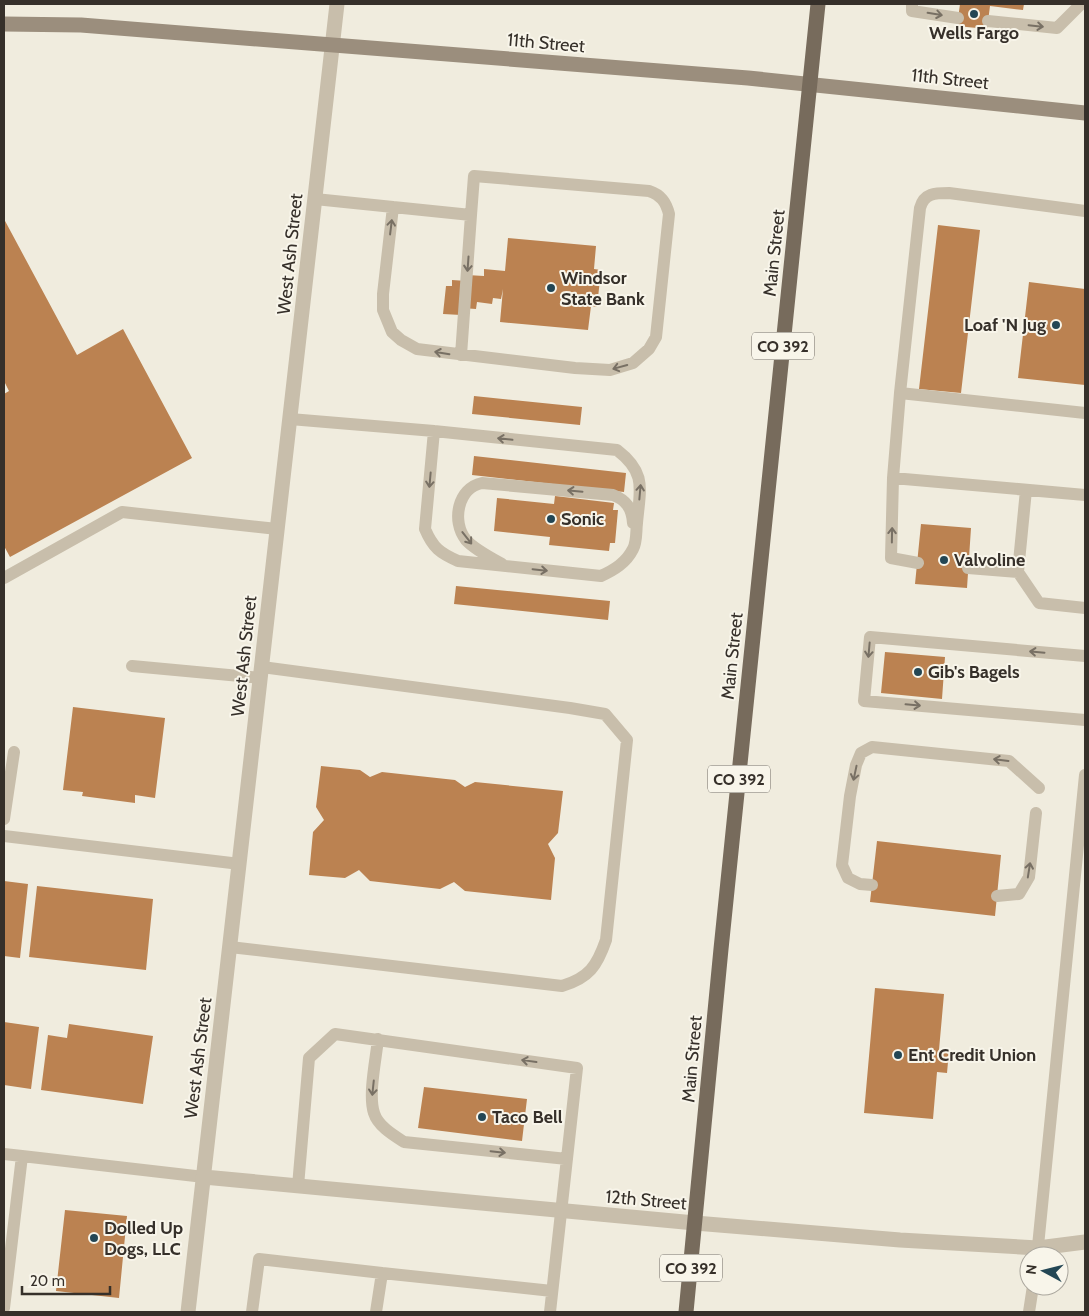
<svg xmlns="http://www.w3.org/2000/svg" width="1089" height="1316" viewBox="0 0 1089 1316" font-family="Cabin,sans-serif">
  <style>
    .building { fill: #bb8251 }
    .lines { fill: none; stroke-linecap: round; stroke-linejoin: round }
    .lane { stroke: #c8beab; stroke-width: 12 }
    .street { stroke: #c8beab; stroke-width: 15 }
    .secondary { stroke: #9b8e7d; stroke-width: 15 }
    .primary { stroke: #776b5c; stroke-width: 15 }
    .oneway { stroke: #787064 }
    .poi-dot { fill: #234654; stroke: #f8f5ea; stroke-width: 2 }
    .labels { text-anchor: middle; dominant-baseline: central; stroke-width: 4; stroke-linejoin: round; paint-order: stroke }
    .shield { fill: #f8f5ea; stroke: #706b64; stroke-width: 1 }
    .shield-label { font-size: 16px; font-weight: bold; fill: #36302a }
    .poi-label { font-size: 18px; font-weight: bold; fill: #36302a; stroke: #f8f5ea; text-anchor: start }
    .street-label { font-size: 18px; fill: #36302a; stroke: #f8f5ea }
  </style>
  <rect width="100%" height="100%" fill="#f0ecde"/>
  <path class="building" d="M 960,4 L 1024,4 L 1023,10 L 990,6 L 987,29 L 957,26 Z
    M 4,219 L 77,355 L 123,329 L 192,458 L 10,557 L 4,546 L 4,394 L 9,391 L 4,381 Z
    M 938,225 L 980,230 L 961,393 L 919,389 Z
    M 508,238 L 596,246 L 594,269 L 601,270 L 597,307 L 591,306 L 588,330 L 500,322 L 503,289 L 501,299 L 493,298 L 492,304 L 477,302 L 476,309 L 462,308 L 461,315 L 443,314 L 446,286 L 452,286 L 452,280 L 467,281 L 467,275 L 484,276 L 484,269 L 505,271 Z
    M 1029,282 L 1085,289 L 1085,385 L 1018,378 Z
    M 474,396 L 582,407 L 580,425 L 472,414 Z
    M 474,456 L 626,473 L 624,492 L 472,475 Z
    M 555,496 L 614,503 L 613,510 L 618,510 L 615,543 L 610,543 L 609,551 L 549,545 L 550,537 L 494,531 L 497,498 L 554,504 Z
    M 921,524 L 971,528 L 967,588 L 915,584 Z
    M 456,586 L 610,601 L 608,620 L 454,604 Z
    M 885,652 L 945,657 L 942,699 L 881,693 Z
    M 73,707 L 165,718 L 155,798 L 135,795 L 135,803 L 82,796 L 83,792 L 63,790 Z
    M 321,766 L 360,770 L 370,777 L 382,772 L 455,780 L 465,787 L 475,782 L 563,791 L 558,833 L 548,844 L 555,858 L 551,900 L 465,891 L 454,882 L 440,889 L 370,881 L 359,870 L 345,878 L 309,875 L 313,832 L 324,820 L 316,807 Z
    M 877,841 L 1001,855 L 995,916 L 870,902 Z
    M 4,881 L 28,884 L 20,958 L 4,956 Z
    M 37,886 L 153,899 L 146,970 L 29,957 Z
    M 875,988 L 944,994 L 939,1050 L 949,1051 L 947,1073 L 937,1072 L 933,1119 L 864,1113 Z
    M 4,1022 L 39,1027 L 31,1089 L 4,1085 Z
    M 69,1024 L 153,1036 L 143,1104 L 41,1090 L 48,1035 L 67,1038 Z
    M 424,1087 L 527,1099 L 522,1141 L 418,1128 Z
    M 65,1210 L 127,1216 L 119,1298 L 56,1291 Z"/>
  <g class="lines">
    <path class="lane" d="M 912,4 L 912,11 L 958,18
      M 988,21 L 1057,28 L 1081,4
      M 315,199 L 471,215 L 474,176 L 649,191 C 661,195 666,202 669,214 L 656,337 L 649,349 L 633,363 L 610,370 L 575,368 L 417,349 L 401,340 L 392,332 L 383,310 L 383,294 L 393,207
      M 1085,211 L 949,193 C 935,193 924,193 920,208 L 900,393 L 1085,413
      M 461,355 L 471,215
      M 900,393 L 893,478 L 1085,495
      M 290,419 L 434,431 L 617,450 C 647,473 640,489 637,523 C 636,531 637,542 633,549 C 626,563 614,570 601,576 L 458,561 C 440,553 433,548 425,529 L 434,431
      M 893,478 L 891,558 L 918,563
      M 1026,490 L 1018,572 L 1039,603 L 1085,608
      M 502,564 C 491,558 474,549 466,540 C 451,521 458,488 482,483 L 613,495 C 626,500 632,508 633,523
      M 968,568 L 1018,572
      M 4,578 L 122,512 L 277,529
      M 1085,656 L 870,637 L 864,701 L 1085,720
      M 132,666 L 261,678
      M 4,819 L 14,752
      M 4,836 L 240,864
      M 872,885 L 860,884 L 848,878 L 842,865 L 850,796 L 856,765 L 861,753 L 872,747 L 1009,761 L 1039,788
      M 997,896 L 1019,894 L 1029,877 L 1036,813
      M 230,947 L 562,986 C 589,978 597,966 606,940 L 627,740 L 605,714 L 570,708 L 262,667
      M 378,1039 C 376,1059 368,1095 374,1113 C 378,1126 393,1135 404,1142 L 567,1159
      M 4,1154 L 22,1156
      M 298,1186 L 309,1058 L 335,1034 L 577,1068 L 550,1312
      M 1037,1256 L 1085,775
      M 4,1308 L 22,1156 L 204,1177
      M 252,1312 L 259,1259 L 382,1273
      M 376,1312 L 382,1273 L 552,1291
      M 1029,1312 L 1033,1286"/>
    <path class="street" d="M 204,1177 L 695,1223 L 900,1240 L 1038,1248 L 1085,1242
      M 188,1312 L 337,4"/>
    <path class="secondary" d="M 4,24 L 81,25 L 748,78 L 1085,113"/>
    <path class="primary" d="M 686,1312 L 721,949 L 818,4"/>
  </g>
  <defs><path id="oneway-shaft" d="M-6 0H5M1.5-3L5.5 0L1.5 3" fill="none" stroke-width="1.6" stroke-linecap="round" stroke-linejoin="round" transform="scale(1.25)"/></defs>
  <g class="oneway">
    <use href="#oneway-shaft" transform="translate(935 14) rotate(9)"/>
    <use href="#oneway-shaft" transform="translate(1036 26) rotate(6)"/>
    <use href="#oneway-shaft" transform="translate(391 227) rotate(-83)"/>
    <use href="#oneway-shaft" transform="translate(468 264) rotate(94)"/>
    <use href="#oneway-shaft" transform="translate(442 353) rotate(-171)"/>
    <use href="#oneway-shaft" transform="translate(620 367) rotate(165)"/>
    <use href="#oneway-shaft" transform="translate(505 439) rotate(-174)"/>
    <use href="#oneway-shaft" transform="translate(430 480) rotate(95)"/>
    <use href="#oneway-shaft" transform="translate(575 491) rotate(-175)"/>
    <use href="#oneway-shaft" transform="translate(640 492) rotate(-85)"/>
    <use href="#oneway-shaft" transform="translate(892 535) rotate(-89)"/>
    <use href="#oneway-shaft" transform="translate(467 538) rotate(52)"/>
    <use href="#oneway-shaft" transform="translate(540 570) rotate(6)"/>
    <use href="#oneway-shaft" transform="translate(869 650) rotate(95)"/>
    <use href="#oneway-shaft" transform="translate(1037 652) rotate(-175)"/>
    <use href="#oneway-shaft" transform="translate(913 705) rotate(5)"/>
    <use href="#oneway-shaft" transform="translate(1001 760) rotate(-173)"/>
    <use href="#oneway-shaft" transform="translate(855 773) rotate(102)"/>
    <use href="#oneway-shaft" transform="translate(1029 870) rotate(-81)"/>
    <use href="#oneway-shaft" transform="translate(529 1061) rotate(-172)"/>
    <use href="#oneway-shaft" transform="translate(373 1088) rotate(96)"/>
    <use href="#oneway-shaft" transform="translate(498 1152) rotate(6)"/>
  </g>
  <g class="poi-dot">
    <circle cx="974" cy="14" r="5"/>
    <circle cx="551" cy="288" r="5"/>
    <circle cx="1056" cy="325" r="5"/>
    <circle cx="551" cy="519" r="5"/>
    <circle cx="944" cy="560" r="5"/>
    <circle cx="918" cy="672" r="5"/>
    <circle cx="898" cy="1055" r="5"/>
    <circle cx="482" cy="1117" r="5"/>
    <circle cx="94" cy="1238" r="5"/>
  </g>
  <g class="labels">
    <g class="shield">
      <rect x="752" y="332.5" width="62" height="27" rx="4"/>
      <rect x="708" y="765.5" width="62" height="27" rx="4"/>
      <rect x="660" y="1254.5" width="62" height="27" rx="4"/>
    </g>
    <g class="shield-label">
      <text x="783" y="346">CO 392</text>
      <text x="739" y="779">CO 392</text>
      <text x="691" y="1268">CO 392</text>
    </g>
    <g class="poi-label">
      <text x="974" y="33" text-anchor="middle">Wells Fargo</text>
      <text x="561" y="278">Windsor<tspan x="561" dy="21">State Bank</tspan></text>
      <text x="1046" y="325" text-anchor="end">Loaf 'N Jug</text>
      <text x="561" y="519">Sonic</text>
      <text x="954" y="560">Valvoline</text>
      <text x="928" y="672">Gib's Bagels</text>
      <text x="908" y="1055">Ent Credit Union</text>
      <text x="492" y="1117">Taco Bell</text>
      <text x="104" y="1228">Dolled Up<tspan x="104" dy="21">Dogs, LLC</tspan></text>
    </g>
    <g class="street-label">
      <text transform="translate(546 43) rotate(5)">11th Street</text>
      <text transform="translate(950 79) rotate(6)">11th Street</text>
      <text transform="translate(774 253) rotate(-84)">Main Street</text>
      <text transform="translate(290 254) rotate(-84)">West Ash Street</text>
      <text transform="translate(244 656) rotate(-84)">West Ash Street</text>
      <text transform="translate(732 656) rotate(-84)">Main Street</text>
      <text transform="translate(198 1058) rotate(-83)">West Ash Street</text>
      <text transform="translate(692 1059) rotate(-85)">Main Street</text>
      <text transform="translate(646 1200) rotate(5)">12th Street</text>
    </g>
  </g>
  <rect width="1089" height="1316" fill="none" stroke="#36302a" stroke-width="10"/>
  <g transform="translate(1044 1271) rotate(277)"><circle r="24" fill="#f8f5ea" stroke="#aaa69d"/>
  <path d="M0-4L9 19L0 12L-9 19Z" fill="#234654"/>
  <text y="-8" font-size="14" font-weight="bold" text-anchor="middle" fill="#36302a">N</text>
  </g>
  <path d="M22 1286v8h88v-8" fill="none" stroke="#36302a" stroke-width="2.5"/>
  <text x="30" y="1286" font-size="15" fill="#36302a" stroke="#f8f5ea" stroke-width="4" paint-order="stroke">20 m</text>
</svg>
